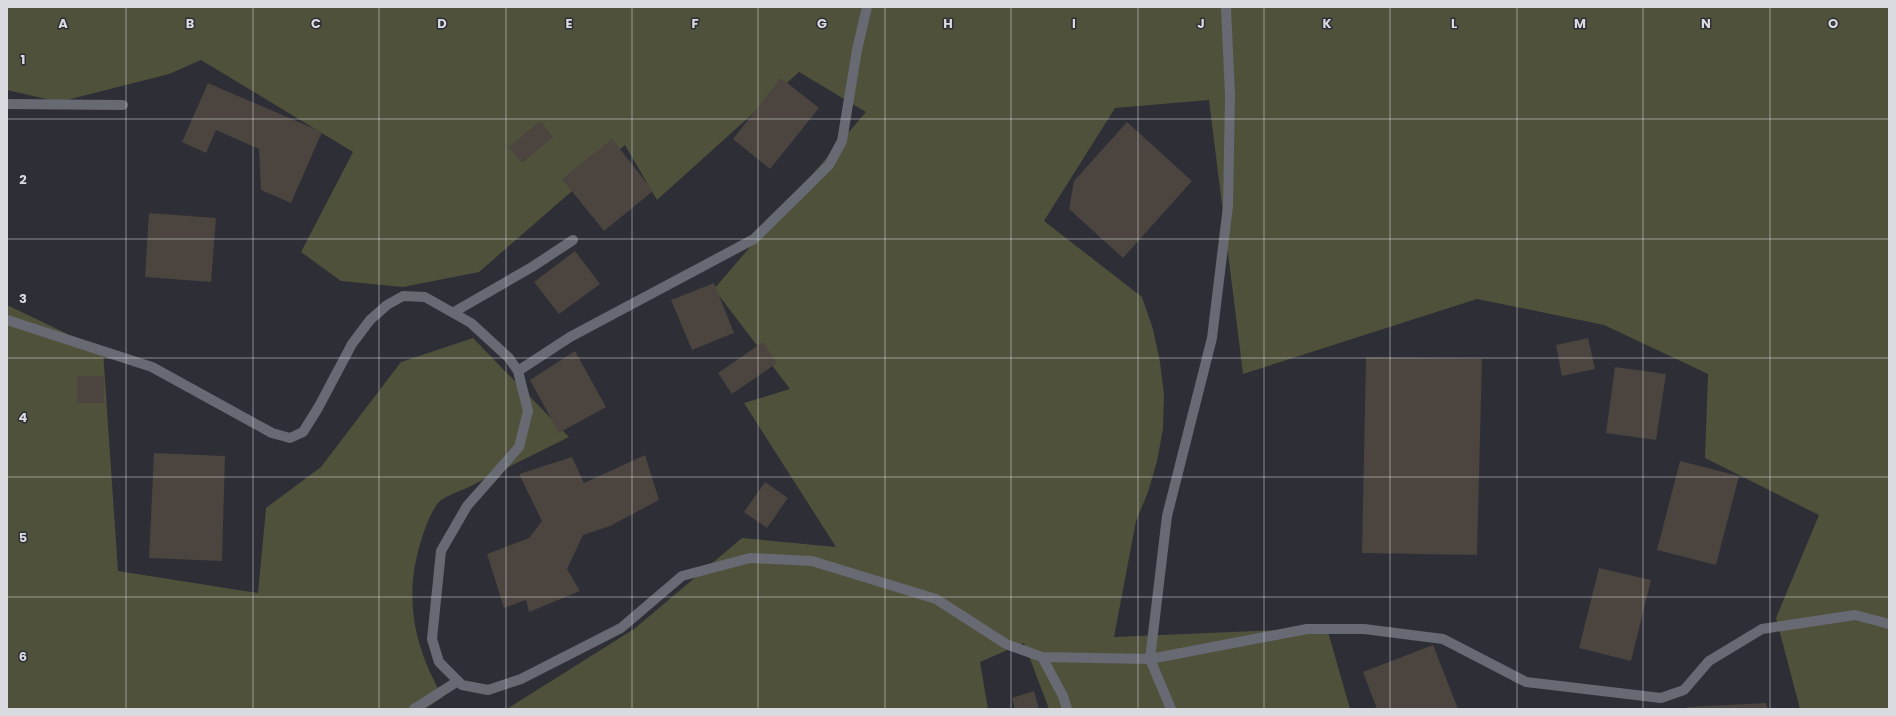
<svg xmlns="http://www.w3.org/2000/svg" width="1896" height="716" viewBox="0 0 1896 716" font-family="Poppins,sans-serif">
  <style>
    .green { fill: #4f513a }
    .building { fill: #4b443f }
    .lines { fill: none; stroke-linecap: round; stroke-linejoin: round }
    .minor { stroke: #676a72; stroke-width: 10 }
    .tertiary { stroke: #676a72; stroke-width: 10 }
    .grid { fill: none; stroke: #dadbe0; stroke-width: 1; stroke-opacity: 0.55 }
    .grid-label { font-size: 13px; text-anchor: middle; font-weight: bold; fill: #dadbe0; stroke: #2d2e36; stroke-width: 3; stroke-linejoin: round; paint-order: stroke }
  </style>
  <rect width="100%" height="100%" fill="#2d2e36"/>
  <path class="green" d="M 7,7 L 1889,7 L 1889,709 L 1800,709 L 1776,618 L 1819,515 L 1705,458 L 1708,374 L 1604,325 L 1477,299 L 1243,374 L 1209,100 L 1115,108 L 1044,221 L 1142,297 L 1153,329 L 1160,362 L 1164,395 L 1163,429 L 1157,461 L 1148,492 L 1136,521 L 1114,637 L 1327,628 L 1350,709 L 1049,709 L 1024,643 L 980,662 L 988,709 L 507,709 L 634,629 L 742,538 L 836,547 L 744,403 L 790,389 L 714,289 L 866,112 L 799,72 L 657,200 L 625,145 L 479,272 L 403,287 L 341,281 L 301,252 L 353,152 L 201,60 L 169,74 L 59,102 L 7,90 Z
    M 7,305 L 103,351 L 118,571 L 258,593 L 266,508 L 321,467 L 401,362 L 473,338 L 569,437 C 535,454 502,470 469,487 C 460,491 445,496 439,502 C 432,509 425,528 422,538 C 403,595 413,646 443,697 L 425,709 L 7,709 Z"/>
  <path class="building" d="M 781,78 L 819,108 L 770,169 L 733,139 Z
    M 208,83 L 322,132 L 291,203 L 261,190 L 259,149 L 216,130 L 206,153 L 182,142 Z
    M 540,121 L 553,137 L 522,163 L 509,147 Z
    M 1127,122 L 1192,181 L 1123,258 L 1069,209 L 1074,181 Z
    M 612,139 L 653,191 L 604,231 L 562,179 Z
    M 149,213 L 216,218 L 211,282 L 145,277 Z
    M 575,251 L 600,284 L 559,314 L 534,282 Z
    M 714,283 L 734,333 L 692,350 L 671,300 Z
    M 1588,338 L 1595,369 L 1562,376 L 1556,345 Z
    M 763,342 L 777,363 L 732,394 L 718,373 Z
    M 575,351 L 606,407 L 559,433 L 530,380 Z
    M 1366,357 L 1482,359 L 1477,555 L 1362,553 Z
    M 1615,367 L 1666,374 L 1656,440 L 1606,433 Z
    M 77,376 L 104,376 L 104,403 L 77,403 Z
    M 154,453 L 225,456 L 222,561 L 149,558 Z
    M 645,455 L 659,500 L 610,526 L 583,535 L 567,569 L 580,591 L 529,612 L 526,600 L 504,608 L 487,554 L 529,538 L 542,521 L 519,474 L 572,457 L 584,483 Z
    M 1680,461 L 1739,476 L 1716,565 L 1657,550 Z
    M 765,482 L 788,498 L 767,528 L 744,512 Z
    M 1599,568 L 1651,580 L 1631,661 L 1579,648 Z
    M 1433,645 L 1458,709 L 1377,709 L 1363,672 Z
    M 1034,691 L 1039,709 L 1015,709 L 1012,698 Z
    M 1766,703 L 1768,709 L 1687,709 L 1687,707 Z"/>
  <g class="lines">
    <path class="minor" d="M 7,104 L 123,105
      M 454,312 L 532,267 L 573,240
      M 7,320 L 152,367 L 272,433 L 290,438 L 303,432 L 318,408 L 352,344 L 370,320 L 387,305 L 403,296 L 425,297 L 471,323 L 509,358 L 518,371 L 528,411 L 519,447 L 467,506 L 441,551 L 432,639 L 439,662 L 462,685 L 488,690 L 521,679 L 621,628 L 682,576 L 750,558 L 812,561 L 936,599 L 1006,644 L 1042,657 L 1150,659 L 1167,516 L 1212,338 L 1228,206 L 1230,96 L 1226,7
      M 518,371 L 570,337 L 754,239 L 829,165 L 842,141 L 857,50 L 867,7
      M 1042,657 L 1063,696 L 1067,709
      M 414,709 L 458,681"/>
    <path class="tertiary" d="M 1171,709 L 1150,659 L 1307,629 L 1364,629 L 1443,639 L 1526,682 L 1661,698 L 1684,690 L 1709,661 L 1762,629 L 1855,615 L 1889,624"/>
  </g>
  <path class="grid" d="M 126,7 L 126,709M 253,7 L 253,709M 379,7 L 379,709M 506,7 L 506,709M 632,7 L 632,709M 758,7 L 758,709M 885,7 L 885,709M 1011,7 L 1011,709M 1138,7 L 1138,709M 1264,7 L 1264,709M 1390,7 L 1390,709M 1517,7 L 1517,709M 1643,7 L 1643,709M 1770,7 L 1770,709M 7,119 L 1889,119M 7,239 L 1889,239M 7,358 L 1889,358M 7,477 L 1889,477M 7,597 L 1889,597"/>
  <g class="grid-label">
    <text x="63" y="28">A</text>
    <text x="190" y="28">B</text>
    <text x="316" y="28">C</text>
    <text x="442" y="28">D</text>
    <text x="569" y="28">E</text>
    <text x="695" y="28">F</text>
    <text x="822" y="28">G</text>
    <text x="948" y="28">H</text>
    <text x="1074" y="28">I</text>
    <text x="1201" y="28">J</text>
    <text x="1327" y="28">K</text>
    <text x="1454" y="28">L</text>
    <text x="1580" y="28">M</text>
    <text x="1706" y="28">N</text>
    <text x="1833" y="28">O</text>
    <text x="23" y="64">1</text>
    <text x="23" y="184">2</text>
    <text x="23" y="303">3</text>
    <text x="23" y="422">4</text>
    <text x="23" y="542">5</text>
    <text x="23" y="661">6</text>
  </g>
  <rect width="1896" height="716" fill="none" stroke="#dadbe0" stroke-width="16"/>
</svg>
